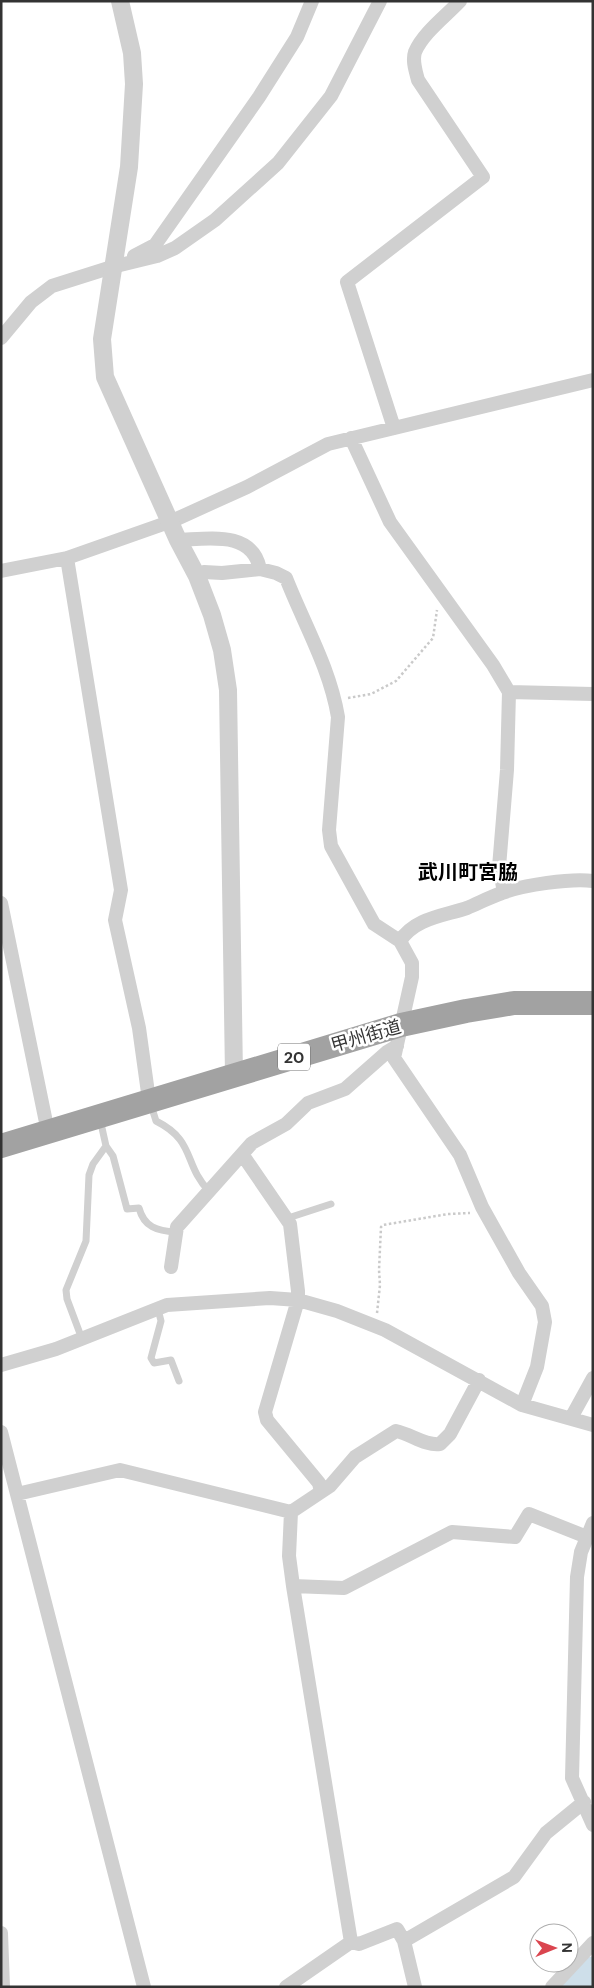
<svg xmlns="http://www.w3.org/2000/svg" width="594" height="1988" viewBox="0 0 594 1988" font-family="'DM Sans','Noto Sans JP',sans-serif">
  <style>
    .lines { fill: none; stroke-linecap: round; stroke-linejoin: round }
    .river { stroke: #cedfea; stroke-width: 25 }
    .path { stroke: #cacaca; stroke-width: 2.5; stroke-dasharray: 2.5 2.5; stroke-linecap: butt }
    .service { stroke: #d0d0d0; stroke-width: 7 }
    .minor { stroke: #d0d0d0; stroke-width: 14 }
    .tertiary { stroke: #d0d0d0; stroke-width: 18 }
    .trunk { stroke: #a2a2a2; stroke-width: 24 }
    .labels { text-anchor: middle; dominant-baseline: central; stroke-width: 5; stroke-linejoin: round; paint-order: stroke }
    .shield { fill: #fff; stroke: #707070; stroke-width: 1 }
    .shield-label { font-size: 16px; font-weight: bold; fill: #333 }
    .street-label { font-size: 18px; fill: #333; stroke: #fff }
    .quarter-label { font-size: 20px; font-weight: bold; fill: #000; stroke: #fff }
  </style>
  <rect width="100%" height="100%" fill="#fff"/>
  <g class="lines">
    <path class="river" d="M 574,1987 L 593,1969"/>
    <path class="path" d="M 348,698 L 371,694 L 396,681 L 433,638 L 437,610
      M 377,1313 L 380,1285 L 379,1270 L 381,1227 L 383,1225 L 448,1214 L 470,1213"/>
    <path class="service" d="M 151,1105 L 156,1121 C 196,1141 183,1164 209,1191
      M 100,1119 L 106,1146 L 113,1156 L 127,1209 L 139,1208 C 144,1227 157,1231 176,1232
      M 288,1218 L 331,1204
      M 158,1309 L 161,1321 L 151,1358 L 154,1363 L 171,1360 L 179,1381
      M 82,1339 L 67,1299 L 66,1290 L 86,1241 L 89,1175 L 93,1164 L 106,1146"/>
    <path class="minor" d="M 134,256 L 155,245 L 259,97 L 297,37 L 312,1
      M 1,338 L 31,302 L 52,286 L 112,267 L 157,256 L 175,248 L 215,220 L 278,163 L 331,96 L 380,1
      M 394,428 L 347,282 L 483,177 L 418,80 C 416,72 412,61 415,52 C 423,33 446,16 460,1
      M 351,438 L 390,522 L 493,665 L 509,692 L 507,770 L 499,867 L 504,892
      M 178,540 C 208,539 252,530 260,569
      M 67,558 L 121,890 L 115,920 L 139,1028 L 149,1100
      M 1,571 L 67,558 L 172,521 L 247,487 L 328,444 L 593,380
      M 197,576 L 204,572 L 222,573 L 260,569 L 276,573 L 286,578 C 304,624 330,668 338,717 L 329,830 L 331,846 L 374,924 L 400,941 L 412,963 L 412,977 L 394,1058 L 460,1155 L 482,1207 L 519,1273 L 542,1306 L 545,1322 L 537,1367 L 522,1405
      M 509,692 L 593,694
      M 1,903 L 48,1132
      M 400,941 C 415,918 443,916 467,908 C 479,903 490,897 502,893 C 523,885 571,878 593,881
      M 171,1267 L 177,1227 L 252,1143 L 286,1124 L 308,1103 L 345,1089 L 387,1052 L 397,1046
      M 1,1365 L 56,1349 L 167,1305 L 270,1298 L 298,1300 L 337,1311 L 385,1330 L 522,1405 L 593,1425
      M 571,1418 L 593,1378
      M 1,1432 L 144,1987
      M 321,1492 L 330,1486 L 355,1457 L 396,1431 C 411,1434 425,1446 440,1444 L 450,1434 L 479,1380
      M 17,1494 L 120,1470 L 291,1512 L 321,1492 L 319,1483 L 267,1420 L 265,1412 L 298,1300 L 298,1291 L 290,1224 L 242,1154
      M 291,1512 L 289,1556 L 293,1586 L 351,1942
      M 593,1523 L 581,1552 L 577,1577 L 572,1778 L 593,1825
      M 293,1586 L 344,1588 L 452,1532 L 515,1537 L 529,1514 L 587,1537
      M 1,1933 L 3,1987
      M 286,1987 L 351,1942 L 359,1944 L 397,1929 L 404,1941
      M 415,1987 L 404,1941 L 514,1877 L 546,1833 L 584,1802
      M 552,1987 L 593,1943"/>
    <path class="tertiary" d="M 120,1 L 132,53 L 134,84 L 129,167 L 102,339 L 105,377 L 178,540 L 197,576 L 212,615 L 222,650 L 228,690 L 234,1075"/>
    <path class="trunk" d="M 1,1146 L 401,1025 L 466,1011 L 514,1003 L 593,1003"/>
  </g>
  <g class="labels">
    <rect class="shield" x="278" y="1043.5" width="32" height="27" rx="4"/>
    <g class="shield-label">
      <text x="294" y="1057">20</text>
    </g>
    <g class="street-label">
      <text transform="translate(366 1036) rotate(-16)">甲州街道</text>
    </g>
    <g class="quarter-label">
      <text x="468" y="872">武川町宮脇</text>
    </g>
  </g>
  <rect width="594" height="1988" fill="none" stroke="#333333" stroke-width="5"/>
  <g transform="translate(554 1948) rotate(89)"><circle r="24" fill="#ffffff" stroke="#adadad"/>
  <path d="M0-4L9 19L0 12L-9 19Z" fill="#da454f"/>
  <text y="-8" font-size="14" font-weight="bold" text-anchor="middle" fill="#333333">N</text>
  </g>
</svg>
